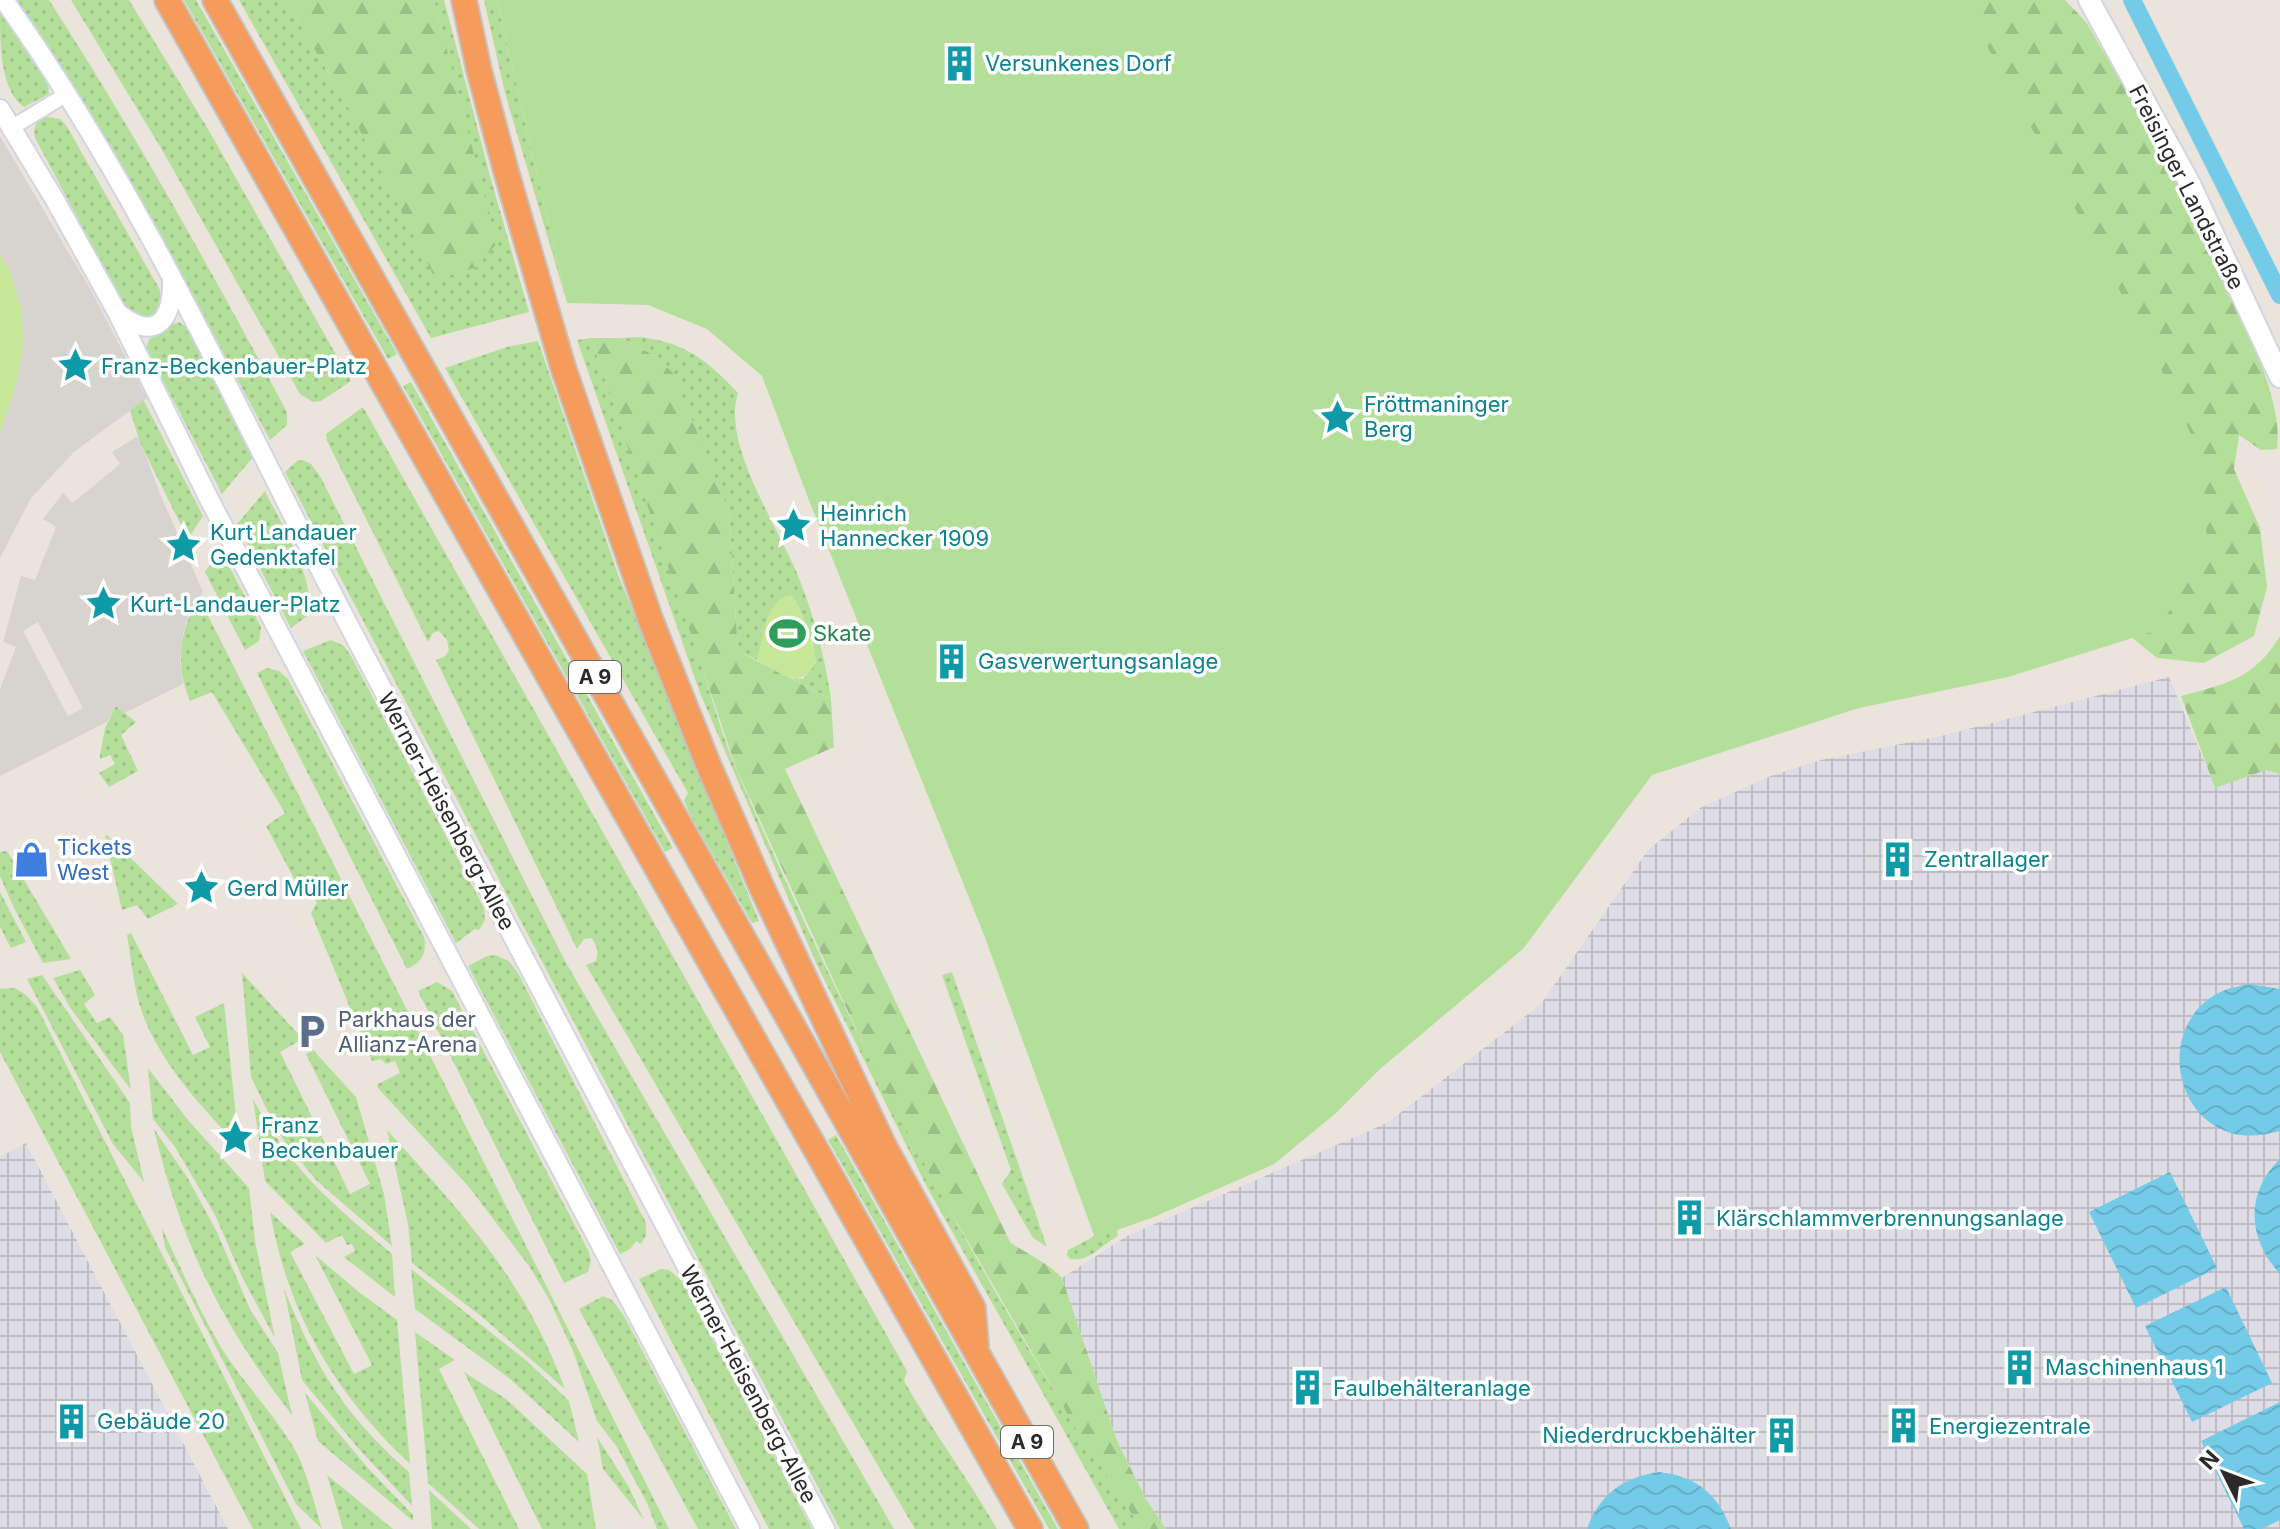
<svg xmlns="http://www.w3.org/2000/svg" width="2280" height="1529" viewBox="0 0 2280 1529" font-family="Inter,sans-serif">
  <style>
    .industrial { fill: url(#industrial-grid) }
    .grass { fill: url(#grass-dots) }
    .forest { fill: url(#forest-firs) }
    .park { fill: #b4df9b }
    .pitch { fill: #c6e698 }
    .plaza { fill: #d7d4cf; fill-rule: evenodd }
    .water { fill: url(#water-waves) }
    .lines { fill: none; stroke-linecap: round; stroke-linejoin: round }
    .canal { stroke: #74cbe8; stroke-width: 18 }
    .minor-casing { stroke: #d2d5e2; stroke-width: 18 }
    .tertiary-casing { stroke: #d2d5e2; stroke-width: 22 }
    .secondary-casing { stroke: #d2d5e2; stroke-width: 24 }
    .motorway-casing { stroke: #c3c3c3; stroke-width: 28 }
    .minor { stroke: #fff; stroke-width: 14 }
    .tertiary { stroke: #fff; stroke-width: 18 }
    .secondary { stroke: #fff; stroke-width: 20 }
    .motorway { stroke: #f59c5d; stroke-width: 24 }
    .labels { text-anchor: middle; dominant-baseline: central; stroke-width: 7; stroke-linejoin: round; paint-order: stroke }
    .shield { fill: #fff; stroke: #6a6a6a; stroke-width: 2 }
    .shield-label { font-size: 20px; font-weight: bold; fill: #2a2a2a }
    .culture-label { font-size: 22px; fill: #0d838f; stroke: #fff; text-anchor: start }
    .street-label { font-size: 22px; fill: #2a2a2a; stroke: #fff }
    .leisure-label { font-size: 22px; fill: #27864d; stroke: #fff; text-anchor: start }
    .shop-label { font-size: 22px; fill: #366cbe; stroke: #fff; text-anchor: start }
    .service-label { font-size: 22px; fill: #4e5e75; stroke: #fff; text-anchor: start }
  </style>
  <defs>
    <pattern id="industrial-grid" width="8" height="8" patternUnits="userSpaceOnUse" patternTransform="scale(2)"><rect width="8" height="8" fill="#dedce4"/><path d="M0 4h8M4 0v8" fill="none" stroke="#bfbdc4"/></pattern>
    <pattern id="grass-dots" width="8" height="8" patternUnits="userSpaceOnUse" patternTransform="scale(2)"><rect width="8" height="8" fill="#b4df9b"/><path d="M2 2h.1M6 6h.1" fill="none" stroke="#9bc086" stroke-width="1.8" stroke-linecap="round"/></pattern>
    <pattern id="forest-firs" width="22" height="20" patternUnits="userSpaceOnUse" patternTransform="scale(2)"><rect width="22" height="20" fill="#b4df9b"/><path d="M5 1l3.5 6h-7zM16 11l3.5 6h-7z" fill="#9bc086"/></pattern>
    <pattern id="water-waves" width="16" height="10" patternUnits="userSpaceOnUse" patternTransform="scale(2)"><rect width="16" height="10" fill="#74cbe8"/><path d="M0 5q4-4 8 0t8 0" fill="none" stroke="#65aec7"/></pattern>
  </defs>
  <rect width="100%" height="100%" fill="#ebe4dc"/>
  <path class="industrial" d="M 2169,677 L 2215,787 L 2266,769 L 2280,774 L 2280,1529 L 1166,1529 L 1146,1499 L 1117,1441 L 1062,1278 L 1127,1236 L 1387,1123 L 1541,1004 L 1648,850 L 1700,808 L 1771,776 L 1821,760 L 1941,736 Z
    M 26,1143 L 228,1529 L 0,1529 L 0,1157 Z"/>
  <path class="grass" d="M 14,0 L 49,0 C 135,133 212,272 287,412 L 287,425 L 270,440 C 189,289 112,142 14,0 Z
    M 71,0 L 129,0 L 208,129 L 351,381 L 321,401 L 313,402 L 300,394 L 161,148 Z
    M 184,0 L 196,0 L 397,354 L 388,359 Z
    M 239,0 L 286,0 L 348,107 L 496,243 L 434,0 L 444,0 L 490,176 L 529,312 L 431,338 Z
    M 484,0 L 497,0 L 567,303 L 505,93 Z
    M 0,13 C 13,31 51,73 49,94 L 24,107 C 0,90 0,43 0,13 Z
    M 47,117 L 60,119 L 66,125 L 160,290 L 161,306 L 154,314 L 139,319 L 126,309 L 35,138 C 33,126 36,120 47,117 Z
    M 179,322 L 190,330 L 252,458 L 222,494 L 146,348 C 151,332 163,327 179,322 Z
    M 639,337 C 685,342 707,360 738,393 C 721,446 781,530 800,581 C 815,619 825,658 831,699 L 791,678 L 803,679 L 816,663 L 812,641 L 796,601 L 771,610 L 757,660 L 738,651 L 729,511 L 655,356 L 622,338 Z
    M 591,338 C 625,438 660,538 693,639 C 708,683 719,728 737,771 C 850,1034 983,1290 1142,1529 L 1119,1529 L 927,1187 L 817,965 L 700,693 L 577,340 Z
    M 538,341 L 619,577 L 759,921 L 752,923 L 689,813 L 684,800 L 688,793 L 445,368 L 507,347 Z
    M 112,355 L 125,364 L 203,516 L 188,539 L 141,445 Z
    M 411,382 L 673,848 L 665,852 L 403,386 Z
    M 363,407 L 907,1371 L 904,1381 C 933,1432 968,1478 997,1529 L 915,1529 L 586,965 L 596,961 C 599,953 597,944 591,938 L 584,939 L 577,949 L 436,660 L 444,657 L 449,651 L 447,640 L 439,631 L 433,633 L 428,642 L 327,441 L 326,434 Z
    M 302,460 L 311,464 L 320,476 L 565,961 L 894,1529 L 840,1529 L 285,472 L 297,461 Z
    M 265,491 C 279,520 321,587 306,617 L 291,628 L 237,524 Z
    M 220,549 L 261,627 L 259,641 L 245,650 L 205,572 Z
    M 199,598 L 231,661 L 669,1529 L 657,1529 L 647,1503 L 617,1447 L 597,1421 L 573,1351 L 549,1299 L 529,1266 L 469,1187 L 377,1087 L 378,1084 L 400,1073 L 395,1061 L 386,1064 L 381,1059 L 372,1061 L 311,913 L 317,903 L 308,884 L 299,888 L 266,826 L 285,813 L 212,692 L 190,701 C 175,666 179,631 199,598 Z
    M 331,640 L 344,646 L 351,656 L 484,908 L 485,920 L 479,930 L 475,929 L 456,943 L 303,651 Z
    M 267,668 L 279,671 L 288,679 L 424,937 C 427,954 422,962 407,969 L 257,673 Z
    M 116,706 L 136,722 L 121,735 L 138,771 L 109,787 L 99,773 L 115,764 L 110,755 L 100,759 L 100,755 L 105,728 Z
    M 107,835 L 178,904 L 148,919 L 137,905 L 122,910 L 105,836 Z
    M 7,851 L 71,959 L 43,963 L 14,908 L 0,876 L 0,852 Z
    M 0,892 L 26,942 L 11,948 L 0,927 Z
    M 131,933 L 193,1055 L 210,1047 L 195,1017 L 224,1003 L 238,1135 L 230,1137 C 194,1099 154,1054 139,1003 C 133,981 131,957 127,935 Z
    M 495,955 L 509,961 L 518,973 L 646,1223 L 646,1235 L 641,1244 L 636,1241 L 630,1249 L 620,1254 L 468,966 L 487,956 Z
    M 80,970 L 95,995 L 84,1004 L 97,1023 L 110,1017 L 123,1035 L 131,1090 L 71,1009 L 53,978 Z
    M 952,972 L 1047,1247 L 1033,1238 L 1002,1184 L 1011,1170 L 942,975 Z
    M 242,973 L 300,1036 L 299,1041 L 280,1052 L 350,1194 L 370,1184 L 306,1054 L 313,1050 L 356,1097 L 384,1194 L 392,1246 L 316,1180 L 286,1144 L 273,1122 L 251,1077 Z
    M 42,975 L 130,1103 L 131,1127 L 144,1182 L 113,1144 L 27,979 Z
    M 437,982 L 452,991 L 589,1252 L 591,1261 L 588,1272 L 564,1283 L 418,991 Z
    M 15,988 L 26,995 L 37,1007 L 301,1529 L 253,1529 L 0,1052 L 0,989 Z
    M 148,1068 L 188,1120 L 249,1188 L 255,1241 L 275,1338 L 242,1277 L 215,1215 L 175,1147 L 153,1119 Z
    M 253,1099 C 291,1170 331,1203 392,1254 L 395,1297 L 344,1257 L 355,1251 L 352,1244 L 347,1245 L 342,1235 L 326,1243 L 265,1181 Z
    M 154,1129 L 187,1177 L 216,1230 L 250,1309 L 278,1353 L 292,1415 C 222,1325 180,1241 154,1129 Z
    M 387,1130 C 463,1214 525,1280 565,1389 L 482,1317 L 412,1263 L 408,1224 Z
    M 836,1135 L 1058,1529 L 1049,1529 L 828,1140 Z
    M 270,1212 L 305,1244 L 290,1252 L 354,1374 L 372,1365 L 315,1255 L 360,1293 L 397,1320 L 410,1464 C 334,1392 289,1316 270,1212 Z
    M 1103,1223 L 1116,1226 L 1118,1236 C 1101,1245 1090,1262 1070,1259 L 1067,1255 L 1068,1250 L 1093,1237 Z
    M 162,1228 C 181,1269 199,1310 222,1349 C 243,1382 270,1410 291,1443 C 307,1468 313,1501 322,1529 L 296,1504 L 165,1247 Z
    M 411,1269 L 528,1362 L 569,1401 L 579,1442 L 509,1378 L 415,1309 Z
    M 661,1269 L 669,1270 L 682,1281 L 812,1529 L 769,1529 L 639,1279 Z
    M 284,1289 C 318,1371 343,1413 409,1472 L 412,1506 L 358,1448 L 302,1380 Z
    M 603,1296 L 612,1300 L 624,1316 L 736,1529 L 698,1529 L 579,1309 Z
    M 415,1332 L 455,1360 L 439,1369 L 519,1529 L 479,1529 L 428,1483 Z
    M 464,1372 L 506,1399 L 587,1474 L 596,1529 L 542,1529 Z
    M 305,1393 L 367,1467 L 413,1515 L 413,1521 L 318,1441 Z
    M 597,1437 L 629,1487 L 644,1520 L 603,1469 Z
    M 327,1475 L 393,1529 L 343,1529 Z
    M 429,1490 L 471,1529 L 432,1529 Z"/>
  <path class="forest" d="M 286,0 L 434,0 L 497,243 L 477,267 L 436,280 L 348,107 Z
    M 1770,0 L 2065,0 L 2086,22 C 2154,138 2226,254 2268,384 C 2274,405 2280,427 2277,449 L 2261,450 L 2239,435 L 2234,469 L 2260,528 L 2267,587 L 2254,636 L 2204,663 L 2157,658 L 2120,628 Z
    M 591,338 L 622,338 L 655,356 L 673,373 L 729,511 L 738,651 L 831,699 L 834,747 L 785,769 L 1010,1242 C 1027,1254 1048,1263 1062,1278 L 1117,1441 L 1146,1499 L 1166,1529 L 1142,1529 L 1079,1434 L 940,1193 L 886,1092 L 837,988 L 736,768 Z
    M 2280,636 L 2280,774 L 2266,770 L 2215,788 L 2181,696 C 2226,684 2254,679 2280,636 Z"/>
  <path class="park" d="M 497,0 L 1962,0 L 2154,354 L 2203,460 L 2207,548 L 2158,630 L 2008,677 L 1859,708 L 1652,775 L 1523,949 L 1380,1069 L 1335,1114 L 1274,1164 L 1154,1217 L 1095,1238 L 984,935 L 810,503 L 762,376 L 707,329 L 648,305 L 567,303 Z"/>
  <path class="pitch" d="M 0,216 L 47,305 L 0,496 Z
    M 790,594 C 805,613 812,640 816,663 C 799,692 779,672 757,660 C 763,637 765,602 790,594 Z"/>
  <path class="plaza" d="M 0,136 L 93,294 L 147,398 L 74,452 L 31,498 L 0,558 L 0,432 L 16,385 L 23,347 L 22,310 L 10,271 L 0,255 Z
    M 138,436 L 163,501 L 203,592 L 189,615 L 183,634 L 180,661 L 183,684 L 125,713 L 116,706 L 107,722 L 0,776 L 0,689 L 16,647 L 3,642 L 21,576 L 35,580 L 56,527 L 43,519 L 63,493 L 73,503 L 120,464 L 112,452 ZM 38,622 L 83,708 L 68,716 L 23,631 Z"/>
  <path class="water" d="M 2249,984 L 2280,989 L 2280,1131 C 2264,1135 2248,1138 2231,1133 C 2166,1113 2161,1015 2225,990 C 2233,987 2241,986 2249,984 Z
    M 2280,1159 L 2280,1274 C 2248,1239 2244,1194 2280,1159 Z
    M 2170,1172 L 2217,1268 L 2136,1308 L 2089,1212 Z
    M 2226,1287 L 2272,1383 L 2192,1422 L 2145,1326 Z
    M 2280,1402 L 2280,1520 L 2262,1529 L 2244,1529 L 2201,1441 Z
    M 1659,1472 C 1696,1476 1718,1494 1731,1529 L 1587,1529 C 1599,1495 1623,1477 1659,1472 Z"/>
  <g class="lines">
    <path class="canal" d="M 2132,0 L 2280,295"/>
    <defs>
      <path id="minor" d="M 11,128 L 67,94"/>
      <path id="tertiary" d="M 4,0 C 141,193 237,409 345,618 C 503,923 666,1225 825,1529
        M 0,109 L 55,200 L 117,312 L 209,499 L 750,1529
        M 119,314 C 158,343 173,318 172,278"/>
      <path id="secondary" d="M 2089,0 L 2189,182 L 2280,377"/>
      <path id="motorway" d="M 167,0 L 1030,1529
        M 215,0 L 1076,1529
        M 464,0 L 479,70 L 506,171 L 563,367 L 651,621 L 708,764 L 763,890 L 884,1146 L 973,1308 L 976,1345"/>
    </defs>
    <use href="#minor" class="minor-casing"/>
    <use href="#tertiary" class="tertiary-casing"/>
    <use href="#secondary" class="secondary-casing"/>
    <use href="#motorway" class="motorway-casing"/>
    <use href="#minor" class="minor"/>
    <use href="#tertiary" class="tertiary"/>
    <use href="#secondary" class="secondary"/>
    <use href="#motorway" class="motorway"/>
  </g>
  <defs>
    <symbol id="building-bare" viewBox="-9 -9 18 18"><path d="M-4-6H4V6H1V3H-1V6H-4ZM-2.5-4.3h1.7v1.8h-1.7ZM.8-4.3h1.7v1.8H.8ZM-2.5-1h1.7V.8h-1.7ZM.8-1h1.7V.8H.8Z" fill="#0f9aa8" stroke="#fff" stroke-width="2.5" paint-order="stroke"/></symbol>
    <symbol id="sight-bare" viewBox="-9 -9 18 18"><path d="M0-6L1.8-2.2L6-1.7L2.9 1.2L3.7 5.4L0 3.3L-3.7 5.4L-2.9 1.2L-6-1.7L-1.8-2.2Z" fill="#0f9aa8" stroke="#fff" stroke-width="2.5" paint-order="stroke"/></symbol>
    <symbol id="stadium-bare" viewBox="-9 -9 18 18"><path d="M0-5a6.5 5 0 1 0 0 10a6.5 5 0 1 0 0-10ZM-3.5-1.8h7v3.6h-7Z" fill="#2e9e5b" stroke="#fff" stroke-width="2.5" paint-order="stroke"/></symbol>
    <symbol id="shop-bare" viewBox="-9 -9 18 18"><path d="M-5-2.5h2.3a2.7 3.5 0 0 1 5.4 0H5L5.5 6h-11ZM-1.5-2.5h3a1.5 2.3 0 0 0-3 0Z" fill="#3f7fe0" stroke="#fff" stroke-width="2.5" paint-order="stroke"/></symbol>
    <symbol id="parking-bare" viewBox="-9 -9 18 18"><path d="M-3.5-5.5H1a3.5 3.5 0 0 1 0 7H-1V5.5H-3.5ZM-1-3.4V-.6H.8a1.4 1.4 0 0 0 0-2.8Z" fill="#5c6f8a" stroke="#fff" stroke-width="2.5" paint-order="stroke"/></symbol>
  </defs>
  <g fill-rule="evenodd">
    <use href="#building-bare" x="934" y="38" width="51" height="51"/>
    <use href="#sight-bare" x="50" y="340" width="51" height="51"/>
    <use href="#sight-bare" x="1312" y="392" width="51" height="51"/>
    <use href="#sight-bare" x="768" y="500" width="51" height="51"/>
    <use href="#sight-bare" x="158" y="520" width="51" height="51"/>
    <use href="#sight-bare" x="78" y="578" width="51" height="51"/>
    <use href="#stadium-bare" x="762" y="608" width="51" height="51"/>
    <use href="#building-bare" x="926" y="636" width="51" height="51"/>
    <use href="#building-bare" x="1872" y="834" width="51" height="51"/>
    <use href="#shop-bare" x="6" y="834" width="51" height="51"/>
    <use href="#sight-bare" x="176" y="862" width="51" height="51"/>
    <use href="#parking-bare" x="286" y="1006" width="51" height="51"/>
    <use href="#sight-bare" x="210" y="1112" width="51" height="51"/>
    <use href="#building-bare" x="1664" y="1192" width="51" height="51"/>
    <use href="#building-bare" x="1994" y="1342" width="51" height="51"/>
    <use href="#building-bare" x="1282" y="1362" width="51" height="51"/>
    <use href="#building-bare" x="46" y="1396" width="51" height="51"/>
    <use href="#building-bare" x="1878" y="1400" width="51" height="51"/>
    <use href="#building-bare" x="1756" y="1410" width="51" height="51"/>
  </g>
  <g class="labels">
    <g class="shield">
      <rect x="569" y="661" width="52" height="32" rx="6"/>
      <rect x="1001" y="1426" width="52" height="32" rx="6"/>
    </g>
    <g class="shield-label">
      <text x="595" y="677">A 9</text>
      <text x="1027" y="1442">A 9</text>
    </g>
    <g class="culture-label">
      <text x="985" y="63">Versunkenes Dorf</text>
      <text x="101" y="366">Franz-Beckenbauer-Platz</text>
      <text x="1364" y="404">Fröttmaninger<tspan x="1364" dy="25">Berg</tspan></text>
      <text x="820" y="513">Heinrich<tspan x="820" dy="25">Hannecker 1909</tspan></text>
      <text x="210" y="532">Kurt Landauer<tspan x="210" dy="25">Gedenktafel</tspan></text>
      <text x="130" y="604">Kurt-Landauer-Platz</text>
      <text x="978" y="661">Gasverwertungsanlage</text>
      <text x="1924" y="859">Zentrallager</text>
      <text x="227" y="888">Gerd Müller</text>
      <text x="261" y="1125">Franz<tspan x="261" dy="25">Beckenbauer</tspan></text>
      <text x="1716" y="1218">Klärschlammverbrennungsanlage</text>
      <text x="2045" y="1367">Maschinenhaus 1</text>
      <text x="1333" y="1388">Faulbehälteranlage</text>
      <text x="97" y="1421">Gebäude 20</text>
      <text x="1929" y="1426">Energiezentrale</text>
      <text x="1756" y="1435" text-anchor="end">Niederdruckbehälter</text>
    </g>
    <g class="street-label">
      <text transform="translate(2187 187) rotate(63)">Freisinger Landstraße</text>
      <text transform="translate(447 811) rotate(62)">Werner-Heisenberg-Allee</text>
      <text transform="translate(749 1384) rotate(62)">Werner-Heisenberg-Allee</text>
    </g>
    <g class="leisure-label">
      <text x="813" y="633">Skate</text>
    </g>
    <g class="shop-label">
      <text x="57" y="847">Tickets<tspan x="57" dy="25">West</tspan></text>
    </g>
    <g class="service-label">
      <text x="338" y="1019">Parkhaus der<tspan x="338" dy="25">Allianz-Arena</tspan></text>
    </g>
  </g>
  <g transform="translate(2224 1473) rotate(312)" stroke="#ffffff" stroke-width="6" paint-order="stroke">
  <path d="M0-6L14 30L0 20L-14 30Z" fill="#2a2a2a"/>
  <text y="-12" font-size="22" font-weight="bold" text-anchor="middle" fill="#2a2a2a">N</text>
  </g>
</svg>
